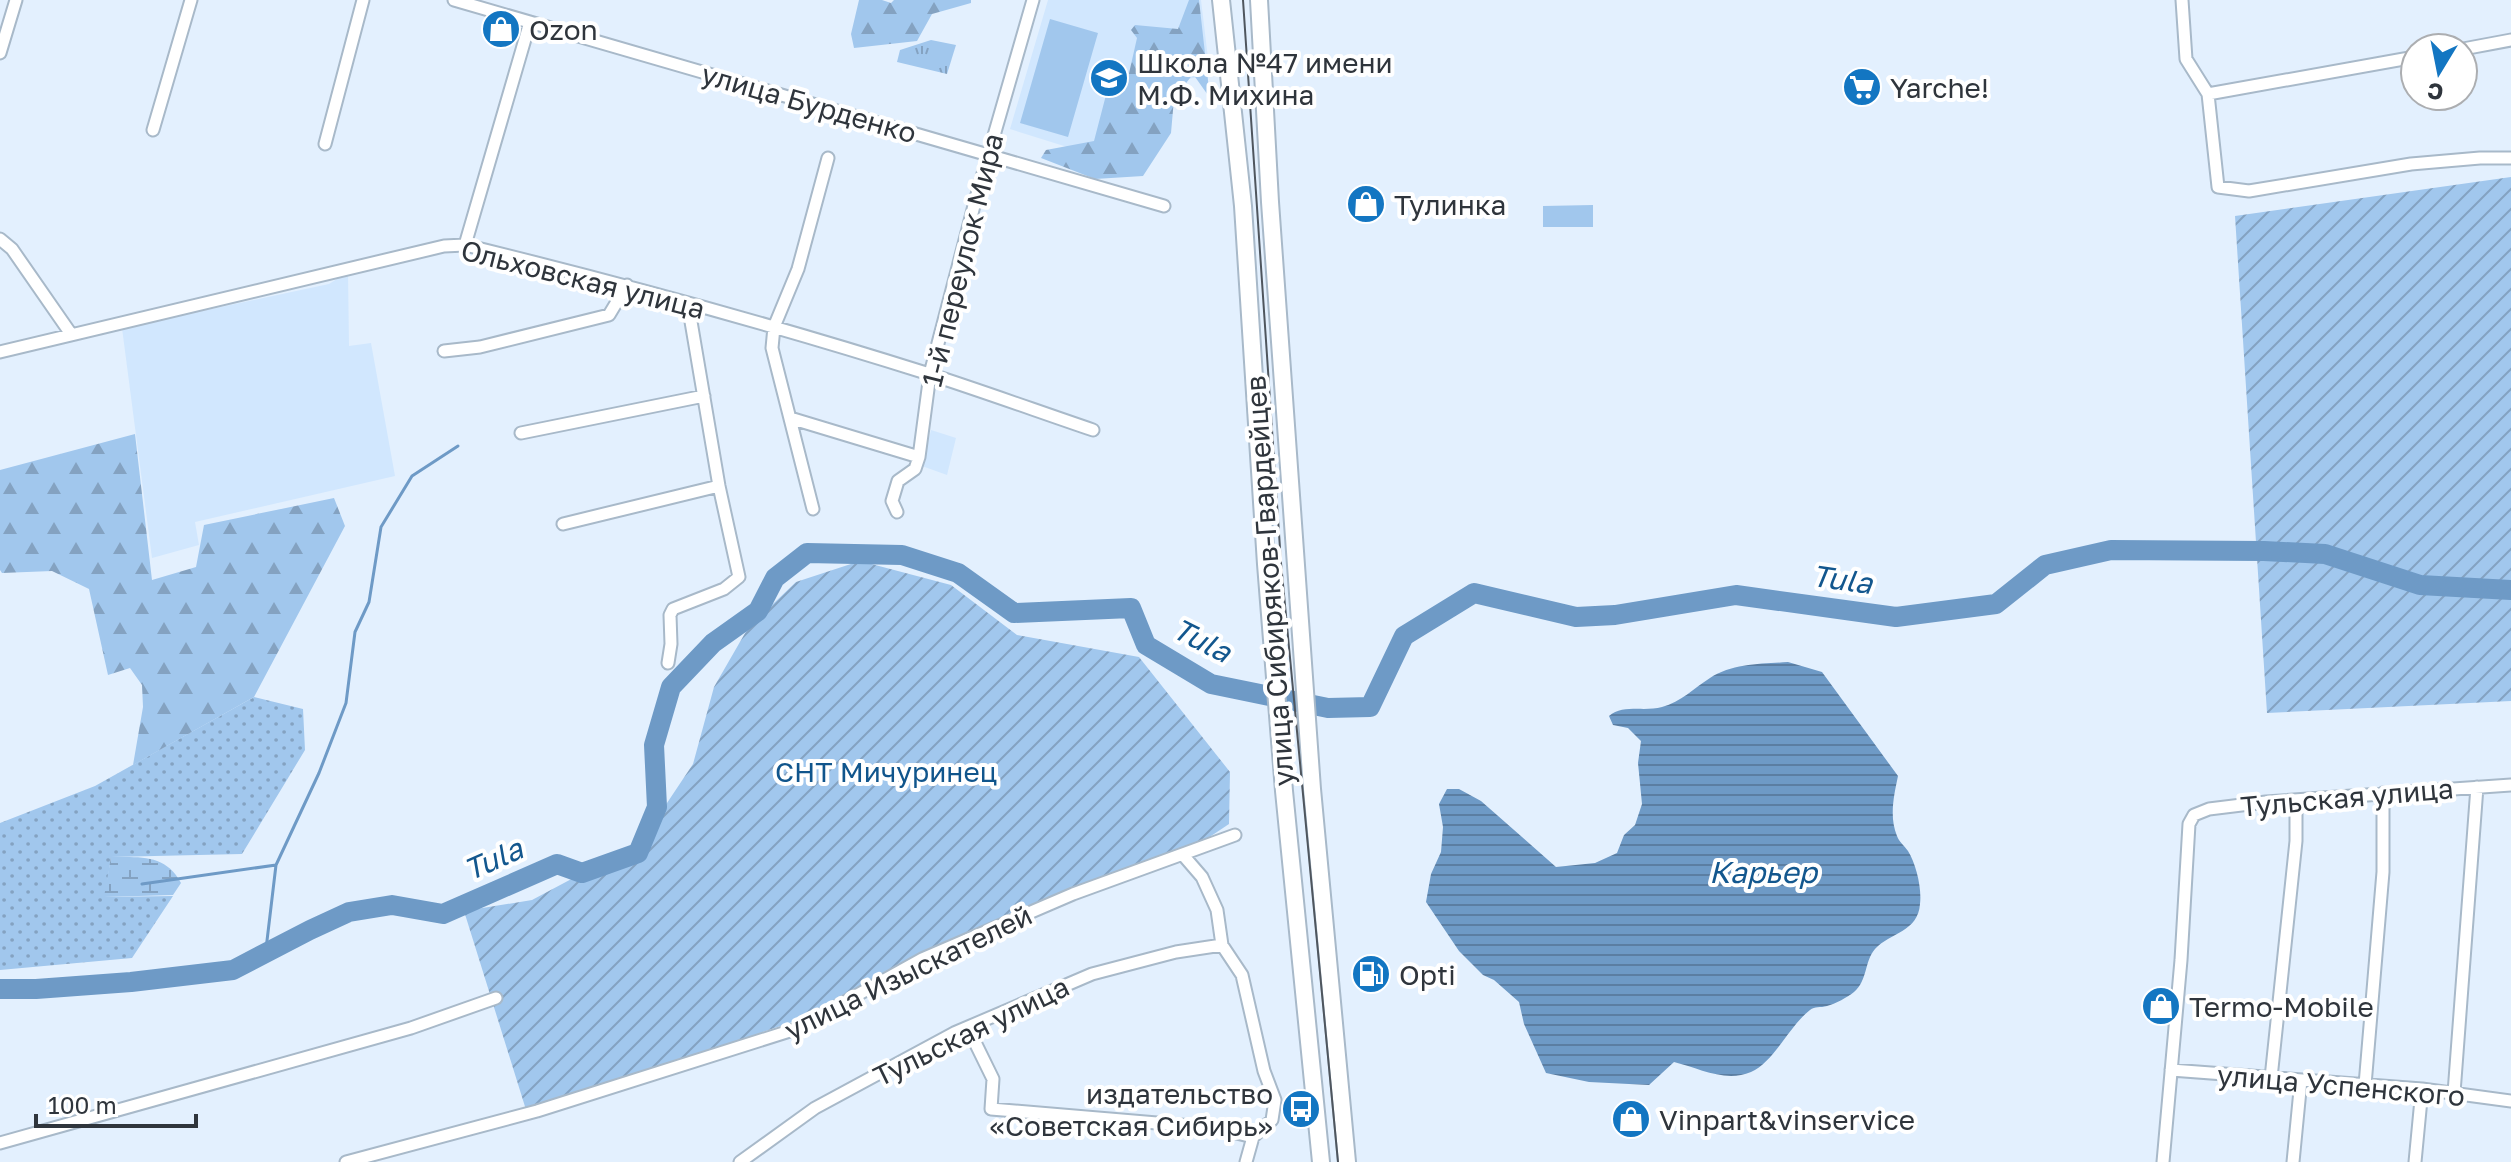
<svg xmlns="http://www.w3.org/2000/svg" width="2511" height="1162" viewBox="0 0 2511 1162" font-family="'Golos Text',sans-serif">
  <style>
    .built { fill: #d1e7fe }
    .grass { fill: url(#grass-dots) }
    .forest { fill: url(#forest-firs) }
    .wetland { fill: url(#wetland-marsh) }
    .park { fill: url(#park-tufts) }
    .garden { fill: url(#garden-furrows) }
    .pitch { fill: #a1c7ed }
    .water { fill: url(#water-rules) }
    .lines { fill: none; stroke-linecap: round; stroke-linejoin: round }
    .stream { stroke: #6e9ac6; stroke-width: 3 }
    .river { stroke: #6e9ac6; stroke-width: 20 }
    .street-casing { stroke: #a8b9c9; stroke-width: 15 }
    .secondary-casing { stroke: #a8b9c9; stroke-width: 20 }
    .street { stroke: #fff; stroke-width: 11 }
    .secondary { stroke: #fff; stroke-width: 16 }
    .tram { stroke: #4f565e; stroke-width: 2 }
    .labels { text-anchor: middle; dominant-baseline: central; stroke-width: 8; stroke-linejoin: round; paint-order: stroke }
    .poi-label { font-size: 28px; fill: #2f353c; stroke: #fff; text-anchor: start }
    .street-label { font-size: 28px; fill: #2f353c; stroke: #fff }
    .park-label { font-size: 28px; fill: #10558c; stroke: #fff }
    .water-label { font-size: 30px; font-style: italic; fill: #13578e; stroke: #fff }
  </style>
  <defs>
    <pattern id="grass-dots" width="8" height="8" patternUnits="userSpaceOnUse" patternTransform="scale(2)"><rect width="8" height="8" fill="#a1c7ed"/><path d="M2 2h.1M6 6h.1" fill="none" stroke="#84a2c1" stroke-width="1.8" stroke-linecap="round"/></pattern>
    <pattern id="forest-firs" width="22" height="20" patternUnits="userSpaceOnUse" patternTransform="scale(2)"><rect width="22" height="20" fill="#a1c7ed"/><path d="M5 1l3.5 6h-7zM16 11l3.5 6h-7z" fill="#84a2c1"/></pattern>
    <pattern id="wetland-marsh" width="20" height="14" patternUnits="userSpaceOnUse" patternTransform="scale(2)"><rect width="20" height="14" fill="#a1c7ed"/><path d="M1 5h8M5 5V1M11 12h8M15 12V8" fill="none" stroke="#84a2c1"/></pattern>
    <pattern id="park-tufts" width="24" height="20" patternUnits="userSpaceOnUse" patternTransform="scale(2)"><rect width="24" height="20" fill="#a1c7ed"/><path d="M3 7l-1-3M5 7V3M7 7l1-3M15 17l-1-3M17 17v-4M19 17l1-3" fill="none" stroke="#84a2c1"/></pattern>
    <pattern id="garden-furrows" width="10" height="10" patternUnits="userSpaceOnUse" patternTransform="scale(2)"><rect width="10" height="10" fill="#a1c7ed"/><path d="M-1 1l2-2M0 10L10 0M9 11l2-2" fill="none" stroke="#84a2c1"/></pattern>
    <pattern id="water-rules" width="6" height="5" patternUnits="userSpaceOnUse" patternTransform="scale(2)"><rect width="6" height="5" fill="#6e9ac6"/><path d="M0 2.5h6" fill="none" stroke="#5b7ea2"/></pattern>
  </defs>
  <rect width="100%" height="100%" fill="#e3f0fe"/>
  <path class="built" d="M 1048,0 L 1201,0 L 1210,75 L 1177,81 L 1096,156 L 1010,129 Z
    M 348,272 L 349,346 L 371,343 L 395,476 L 195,522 L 199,545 L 152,558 L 122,328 L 329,284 Z
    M 931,430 L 956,438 L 947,475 L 922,466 Z"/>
  <path class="grass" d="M 254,697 L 303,709 L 305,750 L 242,854 L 111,857 L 105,897 L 173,896 L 132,958 L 0,970 L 0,823 L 95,786 Z"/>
  <path class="forest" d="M 859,0 L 882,0 L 891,3 L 894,0 L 971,0 L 971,3 L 932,14 L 917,41 L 854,48 L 851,34 Z
    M 1189,0 L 1199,0 L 1210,98 L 1193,74 L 1174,99 L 1171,133 L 1143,176 L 1095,179 L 1041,158 L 1046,150 L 1094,141 L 1106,95 L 1125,91 L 1137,38 L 1131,30 L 1135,25 L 1178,29 Z
    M 135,434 L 152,580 L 196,567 L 204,525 L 334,498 L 345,526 L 254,697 L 133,765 L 143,707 L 142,685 L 130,668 L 108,675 L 89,589 L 52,571 L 2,573 L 0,570 L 0,470 Z"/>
  <path class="wetland" d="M 111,857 C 140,857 166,854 181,883 L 173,895 L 104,897 Z"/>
  <path class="park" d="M 931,40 L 956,45 L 947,74 L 897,62 L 900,50 Z"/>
  <path class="garden" d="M 2511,177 L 2511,701 L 2267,713 L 2235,216 Z
    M 860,561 L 951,585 L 1017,635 L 1139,657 L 1230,772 L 1229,824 L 1181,856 L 922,959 L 795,1021 L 527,1113 L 464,911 L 532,900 L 641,842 L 693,764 L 714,687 L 748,628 L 796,582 Z"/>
  <path class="pitch" d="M 1050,19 L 1098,33 L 1068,137 L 1020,123 Z
    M 1593,205 L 1593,227 L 1543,227 L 1543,206 Z"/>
  <path class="water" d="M 1788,662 L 1822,672 L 1898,776 C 1894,795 1889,817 1897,836 C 1899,842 1904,845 1908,851 C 1916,864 1922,888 1920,904 C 1918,932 1891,932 1875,949 C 1864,962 1868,980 1854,992 C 1848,997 1835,1004 1827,1006 C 1820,1008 1815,1006 1810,1010 C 1790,1025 1774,1062 1751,1072 C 1725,1083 1699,1068 1674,1062 L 1649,1085 L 1589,1082 L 1546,1073 L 1524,1024 L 1519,1002 L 1494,980 L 1483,975 L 1459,951 L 1426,902 L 1431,874 L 1441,852 L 1443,827 L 1439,804 L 1447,789 L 1459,789 L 1481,801 L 1556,867 L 1595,863 L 1617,853 L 1624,835 L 1635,825 L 1642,804 L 1638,763 L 1641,741 L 1628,728 L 1613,725 L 1609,716 C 1623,704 1645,712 1662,707 C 1681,702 1694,688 1710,678 C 1733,663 1762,664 1788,662 Z"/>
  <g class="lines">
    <path class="stream" d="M 142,884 L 276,865
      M 233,970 L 266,949 L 276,865 L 319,773 L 346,703 L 355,632 L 369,602 L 381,527 L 412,476 L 458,446"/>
    <path class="river" d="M 0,989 L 36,989 L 131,982 L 233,970 L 310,930 L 349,912 L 392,905 L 443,914 L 557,864 L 582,873 L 638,853 L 657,807 L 654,745 L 671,687 L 713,643 L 758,611 L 775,578 L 807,553 L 902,555 L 958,573 L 1014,613 L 1131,608 L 1146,645 L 1211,684 L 1328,708 L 1370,707 L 1404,636 L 1474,593 L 1576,617 L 1615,615 L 1736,595 L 1896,617 L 1996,604 L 2045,565 L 2111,550 L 2264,551 L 2325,554 L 2420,585 L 2511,590"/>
    <defs>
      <path id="street" d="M 454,0 L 1164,206
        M 2182,0 L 2186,59 L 2208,94 L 2218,187 L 2249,191 L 2411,164 L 2480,158 L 2511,158
        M 2463,49 L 2511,40
        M 0,53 L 16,0
        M 2208,94 L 2415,57
        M 153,130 L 191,0
        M 325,144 L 363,0
        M 0,239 L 12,249 L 71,334
        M 465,245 L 530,22
        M 444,351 L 480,347 L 609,315 L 627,285
        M 0,352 L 444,246 L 465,245 C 620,283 774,325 926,373 C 982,391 1037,411 1093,430
        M 790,418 L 919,457
        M 521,433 L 704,396
        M 813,509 L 772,348 L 774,327 L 798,269 L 828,158
        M 897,512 L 892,501 L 898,481 L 915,469 L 919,457 L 930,374 L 976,198 L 1033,0
        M 563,524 L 719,486
        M 668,663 L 671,644 L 670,615 L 673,609 L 724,589 L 739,577 L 719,486 L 688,304
        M 1183,855 L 1202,877 L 1217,910 L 1222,945 L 1242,975 L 1264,1071 L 1275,1100 L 1272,1120 L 1253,1137
        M 968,1028 L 993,1079 L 991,1109 L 1216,1128 L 1253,1137
        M 2171,1070 L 2422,1089 L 2511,1101
        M 2271,1078 L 2296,841 L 2296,800
        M 2365,1085 L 2383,872 L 2383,793
        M 2454,1093 L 2477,787
        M 0,1143 L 411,1028 L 496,998
        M 346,1162 L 537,1111 L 796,1029 L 922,959 L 1073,894 L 1235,835
        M 740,1162 L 815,1108 L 954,1033 L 1092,974 L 1176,952 L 1222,945
        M 1246,1162 L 1253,1137
        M 2163,1162 L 2181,960 L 2189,824 L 2194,815 L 2209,809 L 2266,802 L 2511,785
        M 2293,1162 L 2301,1080
        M 2415,1162 L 2422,1089"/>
      <path id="secondary" d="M 1221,0 L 1243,206 L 1266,564 L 1284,791 L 1321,1162
        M 1259,0 L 1270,202 L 1312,789 L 1347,1162"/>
    </defs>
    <use href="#street" class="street-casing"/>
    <use href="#secondary" class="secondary-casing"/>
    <use href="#street" class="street"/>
    <use href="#secondary" class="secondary"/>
    <path class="tram" d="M 1243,0 L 1281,563 L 1338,1162"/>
  </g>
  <defs>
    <symbol id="shop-disc" viewBox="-11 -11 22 22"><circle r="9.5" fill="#1376c2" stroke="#fff"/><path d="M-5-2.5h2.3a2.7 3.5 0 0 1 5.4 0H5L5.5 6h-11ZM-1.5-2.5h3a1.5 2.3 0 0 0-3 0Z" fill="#fff"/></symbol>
    <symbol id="school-disc" viewBox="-11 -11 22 22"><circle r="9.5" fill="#1376c2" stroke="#fff"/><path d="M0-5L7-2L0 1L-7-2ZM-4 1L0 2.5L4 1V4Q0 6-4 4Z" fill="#fff"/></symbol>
    <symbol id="supermarket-disc" viewBox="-11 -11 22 22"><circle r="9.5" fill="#1376c2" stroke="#fff"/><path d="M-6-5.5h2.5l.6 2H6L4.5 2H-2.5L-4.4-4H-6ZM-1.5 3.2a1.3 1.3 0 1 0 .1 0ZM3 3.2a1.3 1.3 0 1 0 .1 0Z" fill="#fff"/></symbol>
    <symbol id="fuel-disc" viewBox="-11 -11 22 22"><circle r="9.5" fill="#1376c2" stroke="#fff"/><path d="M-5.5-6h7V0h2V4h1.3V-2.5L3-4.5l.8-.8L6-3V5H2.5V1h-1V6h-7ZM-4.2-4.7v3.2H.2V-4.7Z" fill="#fff"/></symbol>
    <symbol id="bus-disc" viewBox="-11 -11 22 22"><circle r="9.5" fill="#1376c2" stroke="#fff"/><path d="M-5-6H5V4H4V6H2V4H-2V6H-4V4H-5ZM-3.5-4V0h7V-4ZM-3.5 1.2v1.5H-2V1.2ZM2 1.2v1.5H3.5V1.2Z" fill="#fff"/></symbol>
  </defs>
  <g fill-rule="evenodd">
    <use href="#shop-disc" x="479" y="7" width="44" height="44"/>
    <use href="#school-disc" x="1087" y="56" width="44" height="44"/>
    <use href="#supermarket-disc" x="1840" y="65" width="44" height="44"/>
    <use href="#shop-disc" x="1344" y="182" width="44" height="44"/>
    <use href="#fuel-disc" x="1349" y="952" width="44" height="44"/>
    <use href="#shop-disc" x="2139" y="984" width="44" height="44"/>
    <use href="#bus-disc" x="1279" y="1087" width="44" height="44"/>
    <use href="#shop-disc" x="1609" y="1097" width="44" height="44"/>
  </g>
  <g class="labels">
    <g class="poi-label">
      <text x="529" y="29">Ozon</text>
      <text x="1137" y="62">Школа №47 имени<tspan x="1137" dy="32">М.Ф. Михина</tspan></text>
      <text x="1890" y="87">Yarche!</text>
      <text x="1394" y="204">Тулинка</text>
      <text x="1399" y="974">Opti</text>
      <text x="2189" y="1006">Termo-Mobile</text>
      <text x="1273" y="1093" text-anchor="end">издательство<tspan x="1273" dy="32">«Советская Сибирь»</tspan></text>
      <text x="1659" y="1119">Vinpart&amp;vinservice</text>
    </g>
    <g class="street-label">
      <text transform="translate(809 103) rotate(16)">улица Бурденко</text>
      <text transform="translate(962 260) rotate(-76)">1-й переулок Мира</text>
      <text transform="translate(583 279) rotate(14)">Ольховская улица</text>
      <text transform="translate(1269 581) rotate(-94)">улица Сибиряков-Гвардейцев</text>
      <text transform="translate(2347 797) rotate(-5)">Тульская улица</text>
      <text transform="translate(908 972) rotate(-26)">улица Изыскателей</text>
      <text transform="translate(971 1031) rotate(-26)">Тульская улица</text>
      <text transform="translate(2341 1085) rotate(5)">улица Успенского</text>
    </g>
    <g class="park-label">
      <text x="886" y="771">СНТ Мичуринец</text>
    </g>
    <g class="water-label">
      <text transform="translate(1842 579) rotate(8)">Tula</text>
      <text transform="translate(1202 640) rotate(27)">Tula</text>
      <text transform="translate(493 859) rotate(-24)">Tula</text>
      <text x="1763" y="872">Карьер</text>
    </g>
  </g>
  <g transform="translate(2439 72) rotate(190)"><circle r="38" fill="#ffffff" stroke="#acaeb1" stroke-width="2"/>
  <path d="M0-6L14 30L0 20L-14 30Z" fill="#1376c2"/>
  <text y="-12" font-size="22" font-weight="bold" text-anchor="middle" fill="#2f353c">С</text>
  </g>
  <path d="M36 1114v12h160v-12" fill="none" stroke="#2f353c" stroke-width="4"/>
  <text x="48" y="1114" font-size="24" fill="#2f353c" stroke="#ffffff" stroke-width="6" paint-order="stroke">100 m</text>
</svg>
